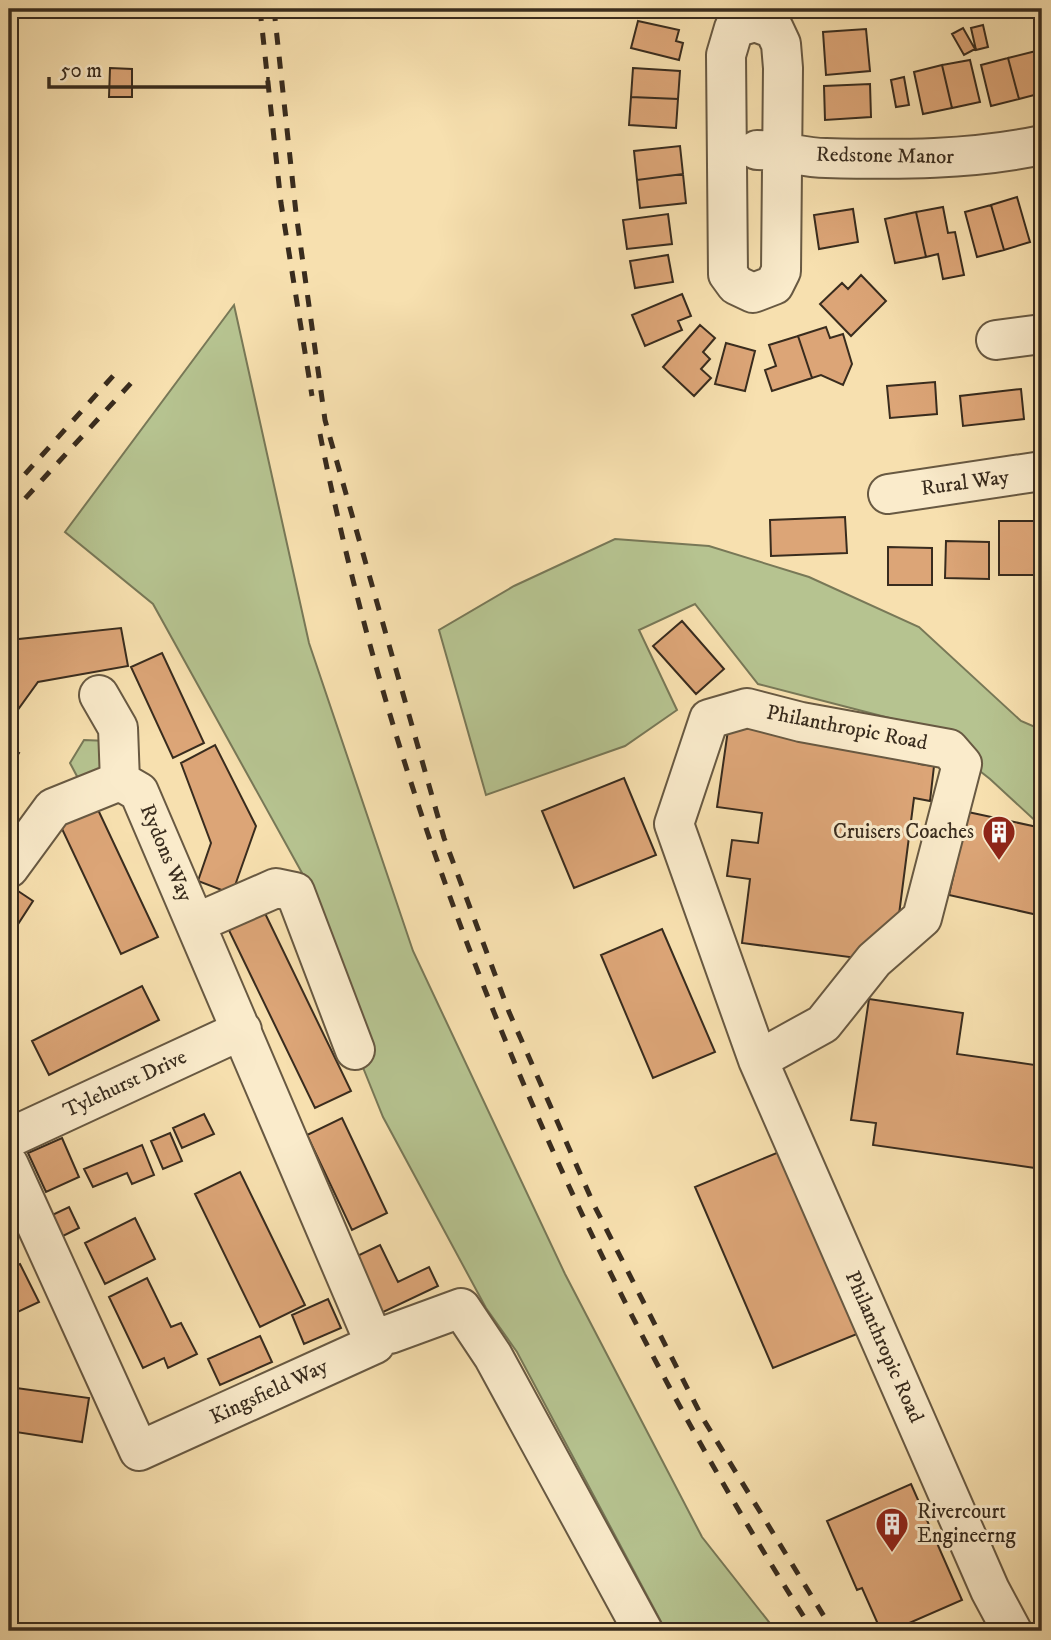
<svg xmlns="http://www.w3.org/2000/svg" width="1051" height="1640" viewBox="0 0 1051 1640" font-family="'IM FELL DW Pica',serif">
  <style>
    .green { fill: #b6c390; stroke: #787857; stroke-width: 2 }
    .building { fill: #dca577; stroke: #392c1e; stroke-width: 2 }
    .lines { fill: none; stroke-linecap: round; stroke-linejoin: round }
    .minor-casing { stroke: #685942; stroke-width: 42 }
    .minor { stroke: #faebcb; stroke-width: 38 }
    .rail { stroke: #392c1e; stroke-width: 5; stroke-dasharray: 12 12; stroke-linecap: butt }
    .labels { text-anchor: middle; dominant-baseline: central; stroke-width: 6; stroke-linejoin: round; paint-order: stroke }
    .street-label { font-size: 21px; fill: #392c1e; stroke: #faebcb }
    .poi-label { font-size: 21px; fill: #392c1e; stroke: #faebcb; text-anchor: end }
  </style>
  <rect width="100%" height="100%" fill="#f7e0af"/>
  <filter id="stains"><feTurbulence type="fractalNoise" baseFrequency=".00286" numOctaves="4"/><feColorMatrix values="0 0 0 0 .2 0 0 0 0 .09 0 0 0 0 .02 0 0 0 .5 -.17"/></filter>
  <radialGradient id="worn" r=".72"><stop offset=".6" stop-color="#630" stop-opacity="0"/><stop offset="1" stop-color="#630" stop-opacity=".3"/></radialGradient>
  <path class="green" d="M 234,305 L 309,643 L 413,951 L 565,1274 L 702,1537 L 776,1631 L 666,1631 L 517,1352 L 486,1308 L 383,1117 L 362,1065 L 312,891 L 153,604 L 65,532 Z
    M 615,539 L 709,546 L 809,577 L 919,627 L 1021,721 L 1042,730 L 1042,827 L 990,779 L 924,727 L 758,684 L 695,604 L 639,630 L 677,710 L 625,746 L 486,795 L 439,630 L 514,586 Z
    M 84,740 L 108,741 L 102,767 L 79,780 L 70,763 Z"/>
  <path class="building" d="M 638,21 L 679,30 L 676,41 L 683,43 L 679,60 L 631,48 Z
    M 983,25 L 988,47 L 976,50 L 971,28 Z
    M 963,28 L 975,49 L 964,55 L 952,34 Z
    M 866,29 L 870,71 L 826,75 L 823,32 Z
    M 1036,51 L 1042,76 L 1042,93 L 1019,99 L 1008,58 Z
    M 1008,58 L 1019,99 L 991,106 L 981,65 Z
    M 970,60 L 980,102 L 952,108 L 942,65 Z
    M 942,65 L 952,108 L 923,114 L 914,72 Z
    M 110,68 L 132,69 L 132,97 L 109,97 Z
    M 633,68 L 680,71 L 678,99 L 631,97 Z
    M 904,77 L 909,105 L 896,107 L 891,80 Z
    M 870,84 L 871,117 L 825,120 L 824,86 Z
    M 631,97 L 678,99 L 676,128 L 629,125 Z
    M 680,146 L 683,174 L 637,180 L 634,151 Z
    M 683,174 L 686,203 L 640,208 L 637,180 Z
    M 1042,195 L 1042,221 L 1035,197 Z
    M 1017,197 L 1030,242 L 1004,250 L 991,205 Z
    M 991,205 L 1004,250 L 977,257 L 965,212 Z
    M 943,207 L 948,233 L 955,232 L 964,275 L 943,279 L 938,254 L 926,257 L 916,212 Z
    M 853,209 L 858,242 L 819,249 L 814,215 Z
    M 916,212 L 926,257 L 895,263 L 885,219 Z
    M 668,214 L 672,244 L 627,249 L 623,220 Z
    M 668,255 L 673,282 L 635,288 L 630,261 Z
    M 861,275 L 886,301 L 851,336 L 820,304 L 842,283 L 848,289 Z
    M 682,294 L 691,316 L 678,321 L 682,330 L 645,346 L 632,315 Z
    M 700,325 L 715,338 L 703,352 L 710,359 L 701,369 L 711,378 L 694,396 L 663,367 Z
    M 826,327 L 830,338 L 843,334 L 852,364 L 843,385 L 821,375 L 812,378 L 798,336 Z
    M 798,336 L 812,378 L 772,391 L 765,370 L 776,366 L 769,345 Z
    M 726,343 L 755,351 L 745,391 L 715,384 Z
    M 935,382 L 937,414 L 890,418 L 887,386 Z
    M 1021,389 L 1024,419 L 963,426 L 960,396 Z
    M 845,517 L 847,553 L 771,556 L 770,520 Z
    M 999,521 L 1042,521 L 1042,575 L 999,575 Z
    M 946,541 L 989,542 L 989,579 L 945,578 Z
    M 888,547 L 932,548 L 932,585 L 888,585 Z
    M 682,621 L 724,669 L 696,694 L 653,646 Z
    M 121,628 L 128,666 L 38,682 L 9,722 L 10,640 Z
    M 162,653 L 204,743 L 173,758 L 131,667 Z
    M 729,723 L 921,748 L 919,764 L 934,766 L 930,801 L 914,798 L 896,938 L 872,960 L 742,943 L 750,879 L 727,876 L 732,840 L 758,843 L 762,813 L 717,807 Z
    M 215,745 L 256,826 L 232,894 L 198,881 L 211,843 L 181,763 Z
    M 9,748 L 19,753 L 9,770 Z
    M 624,778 L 656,855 L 574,888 L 542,811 Z
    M 92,797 L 158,937 L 121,954 L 55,814 Z
    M 968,812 L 1042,828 L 1042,916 L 949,895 Z
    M 9,885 L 33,901 L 9,938 Z
    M 260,903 L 351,1091 L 315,1108 L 224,920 Z
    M 662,929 L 715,1052 L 653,1078 L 601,955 Z
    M 142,986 L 159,1020 L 49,1075 L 32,1041 Z
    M 869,999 L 963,1013 L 957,1054 L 1042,1066 L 1042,1169 L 873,1145 L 876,1123 L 851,1120 Z
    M 204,1114 L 214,1134 L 182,1148 L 173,1128 Z
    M 342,1118 L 387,1213 L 352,1230 L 307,1135 Z
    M 170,1133 L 182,1161 L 163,1169 L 151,1141 Z
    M 62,1138 L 79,1177 L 46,1192 L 28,1153 Z
    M 142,1145 L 154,1175 L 132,1184 L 127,1173 L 93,1187 L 84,1169 Z
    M 779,1152 L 857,1334 L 773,1368 L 695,1187 Z
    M 240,1172 L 305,1305 L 260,1327 L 195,1194 Z
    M 69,1207 L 79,1228 L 59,1238 L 48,1217 Z
    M 135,1218 L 155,1259 L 105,1284 L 85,1243 Z
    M 380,1245 L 398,1282 L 429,1267 L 438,1286 L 379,1314 L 353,1258 Z
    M 20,1264 L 39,1302 L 9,1316 L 9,1269 Z
    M 147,1278 L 171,1327 L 181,1323 L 197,1354 L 168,1368 L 164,1358 L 143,1368 L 109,1297 Z
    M 328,1299 L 341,1328 L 304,1344 L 292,1315 Z
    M 260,1336 L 272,1362 L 220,1385 L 208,1359 Z
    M 9,1387 L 89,1398 L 82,1442 L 9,1431 Z
    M 911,1484 L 962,1600 L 891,1631 L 881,1631 L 862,1588 L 857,1590 L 827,1521 Z"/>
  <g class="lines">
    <defs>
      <path id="minor" d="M 755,22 L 774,29 L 781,44 L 783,68 L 781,271 L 774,285 L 753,293 L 736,285 L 728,274 L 726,55 L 734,28 Z
        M 757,150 C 781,150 803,158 826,158 C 899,160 971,160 1042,145
        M 996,340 L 1042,334
        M 888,494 L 1042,471
        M 99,695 L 118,728 L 120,781
        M 9,868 L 53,808 L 120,781 L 139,792 L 375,1344 L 139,1451 L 9,1165
        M 196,923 L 276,888 L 295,892 L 355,1050
        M 758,1060 L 823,1024 L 874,960 L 922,918 L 962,764 L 949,749 L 801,722 L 747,708 L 709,719 L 674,824 L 758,1060 L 990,1590 L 1012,1631
        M 9,1138 L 242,1030
        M 390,1334 L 461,1308 L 493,1356 L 643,1631"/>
    </defs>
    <use href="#minor" class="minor-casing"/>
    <use href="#minor" class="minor"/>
    <path class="rail" d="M 260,9 L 281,203 L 312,396
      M 274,9 L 296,213 L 325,420 L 444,838 L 509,1012 L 594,1205 L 702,1417 L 833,1631
      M 320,434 C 404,854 582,1271 813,1631
      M 9,492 L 121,367
      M 9,516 L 132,382"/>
  </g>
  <defs>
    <symbol id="building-pin" viewBox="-11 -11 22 30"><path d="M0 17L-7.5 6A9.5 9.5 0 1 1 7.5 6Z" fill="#8f2418" stroke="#faebcb"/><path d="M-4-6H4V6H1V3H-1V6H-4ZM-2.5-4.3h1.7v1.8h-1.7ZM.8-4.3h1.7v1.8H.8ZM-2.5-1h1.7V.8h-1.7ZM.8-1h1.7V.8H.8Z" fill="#fff"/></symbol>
  </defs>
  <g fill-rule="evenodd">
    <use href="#building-pin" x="980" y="813" width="38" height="52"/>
    <use href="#building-pin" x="873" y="1505" width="38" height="52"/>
  </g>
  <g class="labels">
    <g class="street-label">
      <text transform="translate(885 156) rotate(1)">Redstone Manor</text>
      <text transform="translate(965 483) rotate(-8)">Rural Way</text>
      <text transform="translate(847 728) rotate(11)">Philanthropic Road</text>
      <text transform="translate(166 853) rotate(67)">Rydons Way</text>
      <text transform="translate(125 1084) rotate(-25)">Tylehurst Drive</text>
      <text transform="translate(884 1347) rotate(66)">Philanthropic Road</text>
      <text transform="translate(269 1392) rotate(-25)">Kingsfield Way</text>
    </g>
    <g class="poi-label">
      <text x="974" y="832">Cruisers Coaches</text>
      <text x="917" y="1512" text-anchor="start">Rivercourt<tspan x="917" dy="24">Engineerng</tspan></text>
    </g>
  </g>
  <rect width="1051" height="1640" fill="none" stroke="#f7e0af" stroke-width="35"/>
  <rect x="10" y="10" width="1030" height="1619" fill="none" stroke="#392c1e" stroke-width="3.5"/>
  <rect x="18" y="18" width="1016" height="1605" fill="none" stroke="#392c1e" stroke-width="2"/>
  <path d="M49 77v10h219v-10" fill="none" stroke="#392c1e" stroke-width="3.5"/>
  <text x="60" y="77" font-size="21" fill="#392c1e" stroke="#faebcb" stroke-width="5" paint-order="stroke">50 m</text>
  <rect width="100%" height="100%" filter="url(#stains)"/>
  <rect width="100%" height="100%" fill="url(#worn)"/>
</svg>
